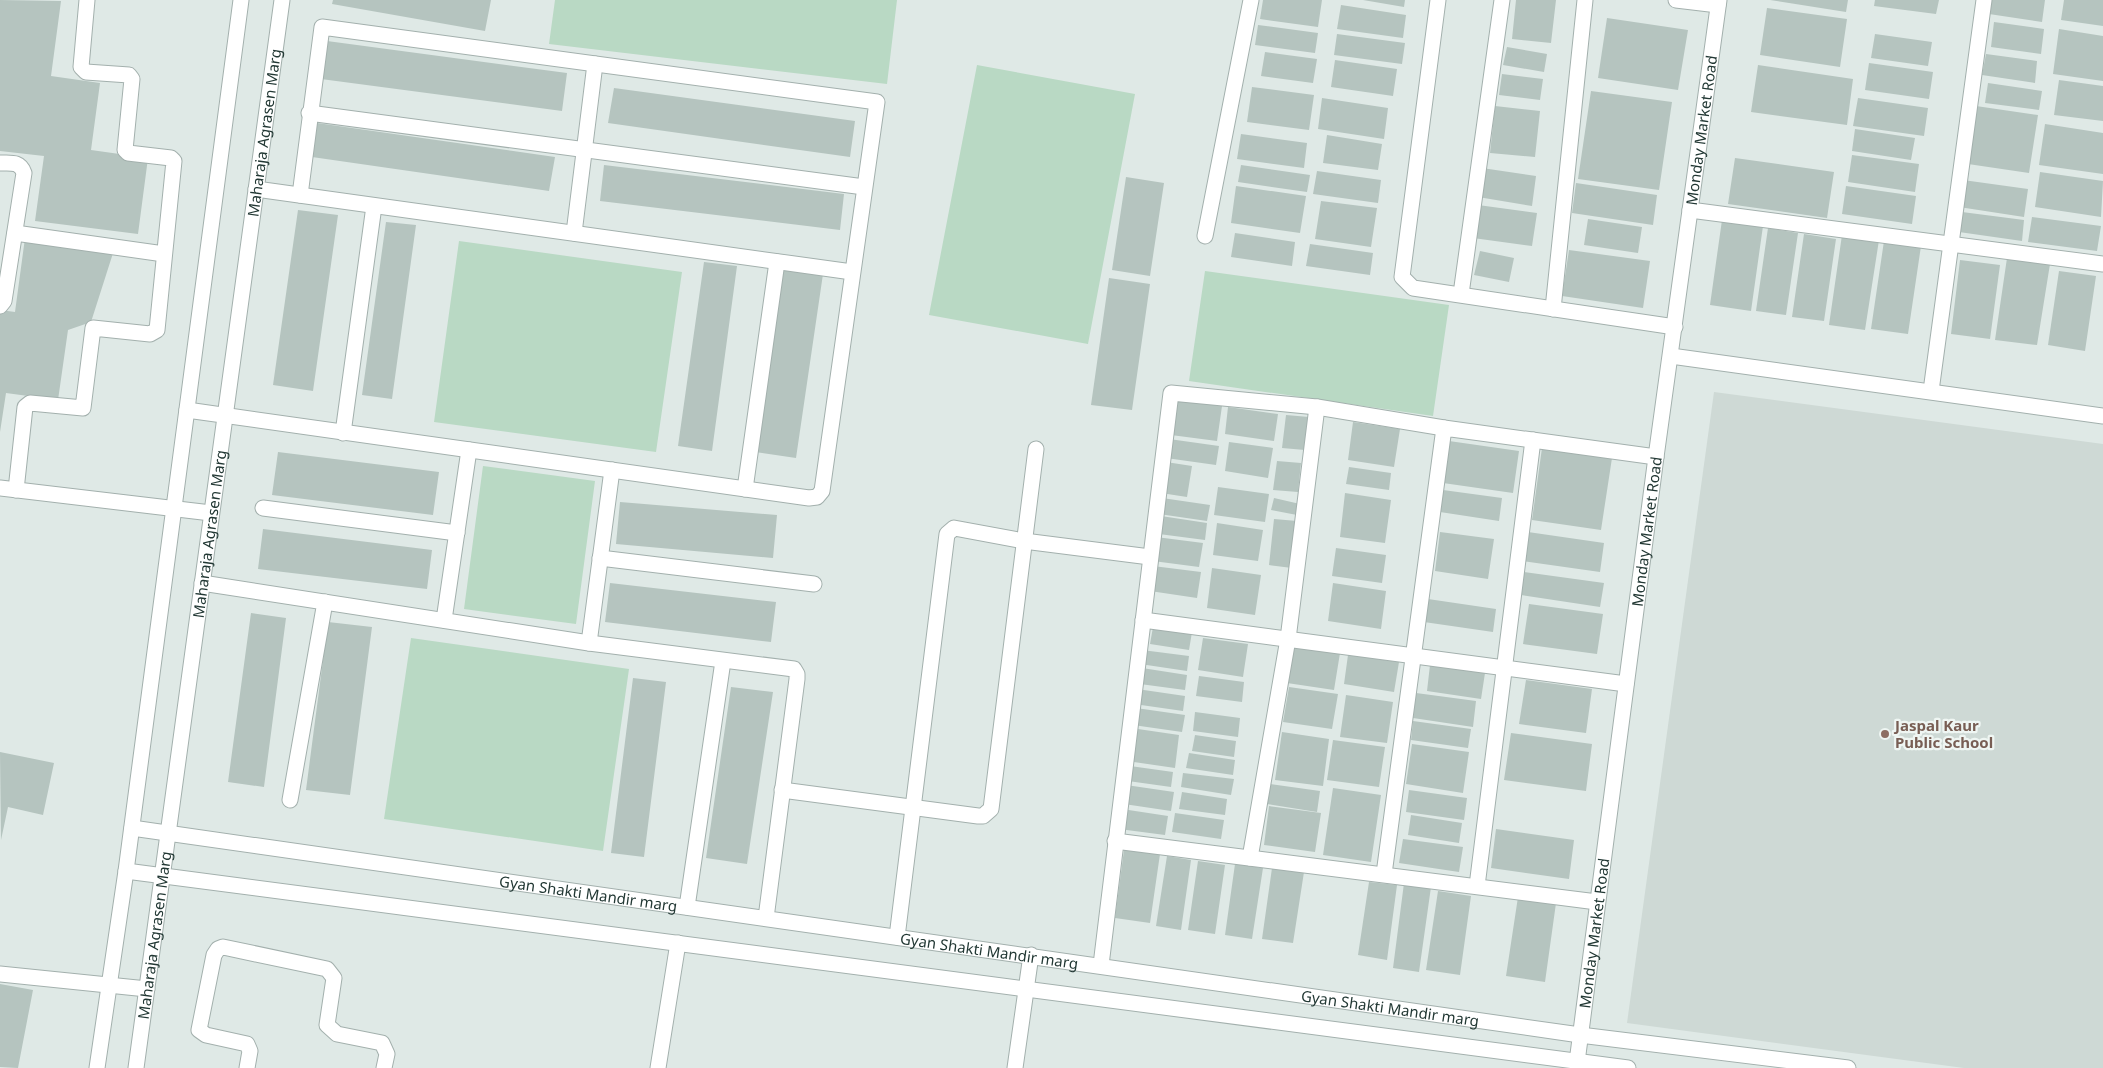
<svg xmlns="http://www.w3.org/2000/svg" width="2103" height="1068" viewBox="0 0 2103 1068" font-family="'Noto Sans',sans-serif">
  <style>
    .built { fill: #ced9d5 }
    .green { fill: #b9d9c4 }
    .building { fill: #b5c4bf }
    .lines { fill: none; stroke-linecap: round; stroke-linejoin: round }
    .minor-casing { stroke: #a3b0ad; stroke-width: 17 }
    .tertiary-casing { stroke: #a3b0ad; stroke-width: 17 }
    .minor { stroke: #fff; stroke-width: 15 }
    .tertiary { stroke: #fff; stroke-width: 15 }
    .education-dot { fill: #8d6e63; stroke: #eff6f3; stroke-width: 2 }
    .labels { text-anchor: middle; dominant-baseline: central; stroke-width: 4.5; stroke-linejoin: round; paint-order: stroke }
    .street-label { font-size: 15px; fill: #223834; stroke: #eff6f3 }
    .education-label { font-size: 15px; font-weight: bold; fill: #785e54; stroke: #eff6f3; text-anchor: start }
  </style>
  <rect width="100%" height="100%" fill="#dfe9e6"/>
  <path class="built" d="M 1714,392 L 2103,444 L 2103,1068 L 1964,1068 L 1627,1023 Z"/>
  <path class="green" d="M 555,0 L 897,0 L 887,84 L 549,44 Z
    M 977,65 L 1135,94 L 1088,344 L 929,315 Z
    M 459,241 L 682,272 L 656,452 L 434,422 Z
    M 1205,271 L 1449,305 L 1433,416 L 1189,381 Z
    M 483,466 L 595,481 L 576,624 L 464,609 Z
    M 411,638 L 629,669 L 603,851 L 384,819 Z"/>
  <path class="building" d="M 0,0 L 61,1 L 51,76 L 100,83 L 91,150 L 148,158 L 138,234 L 35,221 L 44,156 L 0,151 Z
    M 333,0 L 491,0 L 485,31 L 332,4 Z
    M 1263,0 L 1322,0 L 1318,27 L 1260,19 Z
    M 1363,0 L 1405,0 L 1404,7 Z
    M 1516,0 L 1556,0 L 1551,43 L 1512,39 Z
    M 1770,0 L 1848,0 L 1846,12 Z
    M 1875,0 L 1939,0 L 1936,14 L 1874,6 Z
    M 1991,0 L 2045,0 L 2042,22 L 1989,14 Z
    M 2064,0 L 2103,0 L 2103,26 L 2061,20 Z
    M 1341,5 L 1406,15 L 1403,38 L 1337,29 Z
    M 1767,8 L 1847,19 L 1840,67 L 1760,55 Z
    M 1607,18 L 1688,30 L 1678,90 L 1598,78 Z
    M 1994,22 L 2044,29 L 2041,54 L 1991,47 Z
    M 1258,25 L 1318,33 L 1315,53 L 1255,45 Z
    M 2059,29 L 2103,36 L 2103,81 L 2053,74 Z
    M 1337,34 L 1405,43 L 1402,64 L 1334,55 Z
    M 1875,34 L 1932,42 L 1928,66 L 1871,58 Z
    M 327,41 L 567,73 L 562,111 L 321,79 Z
    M 1507,47 L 1547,54 L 1544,72 L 1503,65 Z
    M 1265,52 L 1317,59 L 1313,83 L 1261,76 Z
    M 1986,54 L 2037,61 L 2035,83 L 1982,75 Z
    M 1335,60 L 1397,69 L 1393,96 L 1331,87 Z
    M 1869,63 L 1933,72 L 1929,99 L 1865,90 Z
    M 1758,65 L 1853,79 L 1847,125 L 1751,112 Z
    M 1502,74 L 1543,79 L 1540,100 L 1499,95 Z
    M 2059,80 L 2103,86 L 2103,121 L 2054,115 Z
    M 1988,83 L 2042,91 L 2039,110 L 1985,103 Z
    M 1252,87 L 1314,95 L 1309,130 L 1247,122 Z
    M 614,88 L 855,121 L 850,157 L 608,123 Z
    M 1591,91 L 1672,102 L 1659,190 L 1578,179 Z
    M 1322,98 L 1388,108 L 1384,139 L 1318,129 Z
    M 1858,98 L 1928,108 L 1924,136 L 1853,126 Z
    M 1495,106 L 1540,111 L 1535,157 L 1490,153 Z
    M 1976,106 L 2038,115 L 2029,173 L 1968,164 Z
    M 317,123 L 555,157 L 549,191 L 312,157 Z
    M 2045,124 L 2103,133 L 2103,174 L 2039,165 Z
    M 1855,129 L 1915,138 L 1911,160 L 1852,151 Z
    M 1241,134 L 1307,143 L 1304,168 L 1237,159 Z
    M 1327,135 L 1382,144 L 1378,170 L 1323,163 Z
    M 1852,155 L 1919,164 L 1915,192 L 1848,182 Z
    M 1735,158 L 1834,172 L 1827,218 L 1728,204 Z
    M 604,165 L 844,194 L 840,230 L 600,201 Z
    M 1241,165 L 1310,175 L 1307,192 L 1238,182 Z
    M 1482,168 L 1536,176 L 1532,206 L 1478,197 Z
    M 1317,171 L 1381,180 L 1378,203 L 1313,194 Z
    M 2040,172 L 2103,181 L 2101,217 L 2035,207 Z
    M 1126,177 L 1164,183 L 1150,276 L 1112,270 Z
    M 1963,180 L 2028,189 L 2024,217 L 1959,207 Z
    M 1576,183 L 1657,195 L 1653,225 L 1572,213 Z
    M 1236,186 L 1306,196 L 1300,233 L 1231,223 Z
    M 1846,186 L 1916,196 L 1912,224 L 1842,214 Z
    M 1321,201 L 1377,208 L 1371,247 L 1315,239 Z
    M 1478,205 L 1537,213 L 1532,246 L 1473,238 Z
    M 298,210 L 338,215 L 313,391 L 273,385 Z
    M 1962,212 L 2024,220 L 2022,241 L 1959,232 Z
    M 2032,217 L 2101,226 L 2097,251 L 2028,242 Z
    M 1588,219 L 1642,227 L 1638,253 L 1584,245 Z
    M 1722,220 L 1763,226 L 1751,311 L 1710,305 Z
    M 386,222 L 416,225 L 392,399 L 362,395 Z
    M 1768,228 L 1798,233 L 1786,315 L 1756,311 Z
    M 1235,233 L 1295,242 L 1292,266 L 1231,257 Z
    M 1804,234 L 1836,239 L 1824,321 L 1792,317 Z
    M 1842,235 L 1879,240 L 1865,330 L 1829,325 Z
    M 25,238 L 114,250 L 91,322 L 68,330 L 58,400 L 6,393 L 0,432 L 0,310 L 15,312 Z
    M 1884,241 L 1921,246 L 1908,334 L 1871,329 Z
    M 1310,244 L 1373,253 L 1370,275 L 1306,266 Z
    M 1569,250 L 1650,261 L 1643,308 L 1562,296 Z
    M 1480,251 L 1514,258 L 1509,282 L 1474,275 Z
    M 2007,258 L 2050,264 L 2037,345 L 1995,340 Z
    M 1960,260 L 2000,265 L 1990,339 L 1951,334 Z
    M 704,262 L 737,266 L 712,451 L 678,446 Z
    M 783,268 L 823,274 L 796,458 L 755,452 Z
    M 2059,271 L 2096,276 L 2085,351 L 2048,345 Z
    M 1109,278 L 1150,284 L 1132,410 L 1091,405 Z
    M 1176,400 L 1222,406 L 1217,441 L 1171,435 Z
    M 1228,407 L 1278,414 L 1274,441 L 1225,434 Z
    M 1286,415 L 1309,417 L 1305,450 L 1282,448 Z
    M 1353,422 L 1400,429 L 1394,467 L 1348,460 Z
    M 1169,439 L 1219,446 L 1216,465 L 1166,458 Z
    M 1449,441 L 1519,451 L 1513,493 L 1443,483 Z
    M 1229,442 L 1273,448 L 1268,478 L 1225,471 Z
    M 1542,448 L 1612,458 L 1601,530 L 1532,520 Z
    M 278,452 L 439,472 L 433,515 L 272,495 Z
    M 1277,461 L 1301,463 L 1298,492 L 1273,490 Z
    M 1166,462 L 1192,466 L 1187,497 L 1161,493 Z
    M 1349,467 L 1391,473 L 1389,490 L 1346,484 Z
    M 1218,487 L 1269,494 L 1265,522 L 1214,515 Z
    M 1443,490 L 1502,498 L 1499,521 L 1440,512 Z
    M 1345,493 L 1391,500 L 1385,543 L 1340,537 Z
    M 1162,498 L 1210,505 L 1207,521 L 1159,514 Z
    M 1274,498 L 1300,504 L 1297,515 L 1271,510 Z
    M 620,502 L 777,515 L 773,558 L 616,544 Z
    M 1161,516 L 1207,523 L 1205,540 L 1159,534 Z
    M 1274,519 L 1297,521 L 1292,568 L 1269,565 Z
    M 1217,523 L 1263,530 L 1258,561 L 1213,555 Z
    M 263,529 L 432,550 L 427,589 L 258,569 Z
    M 1440,532 L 1494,539 L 1488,579 L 1435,571 Z
    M 1528,532 L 1604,543 L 1600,572 L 1523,561 Z
    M 1156,537 L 1203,543 L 1199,567 L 1153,561 Z
    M 1336,548 L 1386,555 L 1382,583 L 1332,576 Z
    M 1153,566 L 1201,572 L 1197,598 L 1150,591 Z
    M 1212,568 L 1261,575 L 1255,615 L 1207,608 Z
    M 1524,572 L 1604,583 L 1600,607 L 1521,595 Z
    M 610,583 L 776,602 L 771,642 L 605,622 Z
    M 1333,583 L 1386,591 L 1381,629 L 1328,621 Z
    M 1428,599 L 1496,609 L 1493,632 L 1424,622 Z
    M 1529,604 L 1603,614 L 1597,654 L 1523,644 Z
    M 251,613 L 286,618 L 264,787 L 228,782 Z
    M 328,622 L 372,627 L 350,795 L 306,790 Z
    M 1153,627 L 1192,632 L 1189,650 L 1150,644 Z
    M 1203,638 L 1248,644 L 1243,677 L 1198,670 Z
    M 1292,646 L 1340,653 L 1334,690 L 1287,683 Z
    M 1142,650 L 1189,656 L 1187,671 L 1140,664 Z
    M 1348,655 L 1399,662 L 1394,692 L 1344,684 Z
    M 1430,665 L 1485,673 L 1481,699 L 1427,691 Z
    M 1142,668 L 1187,675 L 1185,690 L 1140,684 Z
    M 1199,676 L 1244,682 L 1242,702 L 1196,696 Z
    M 633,678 L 666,682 L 644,857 L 611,853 Z
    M 1526,680 L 1592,689 L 1586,733 L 1519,724 Z
    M 731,687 L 773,692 L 747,864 L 706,858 Z
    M 1289,687 L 1338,694 L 1332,729 L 1283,722 Z
    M 1137,689 L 1185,696 L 1183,711 L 1134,704 Z
    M 1416,693 L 1476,701 L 1473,727 L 1413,718 Z
    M 1346,695 L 1393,702 L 1387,743 L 1340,737 Z
    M 1136,708 L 1185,715 L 1182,732 L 1133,725 Z
    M 1195,712 L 1240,718 L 1238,737 L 1193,731 Z
    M 1413,721 L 1471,729 L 1468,748 L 1411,740 Z
    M 1131,728 L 1179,735 L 1175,768 L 1127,761 Z
    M 1282,732 L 1329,739 L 1323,786 L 1275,780 Z
    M 1511,733 L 1592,744 L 1586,791 L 1504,780 Z
    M 1195,735 L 1236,741 L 1234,757 L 1192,751 Z
    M 1333,740 L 1385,747 L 1379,787 L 1327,780 Z
    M 1412,744 L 1469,752 L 1463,793 L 1406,784 Z
    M 0,752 L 54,763 L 43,815 L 8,807 L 1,840 Z
    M 1189,753 L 1235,760 L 1233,775 L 1186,768 Z
    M 1130,766 L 1173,772 L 1171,787 L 1128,781 Z
    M 1183,773 L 1234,779 L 1231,795 L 1181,787 Z
    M 1270,784 L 1320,791 L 1317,812 L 1267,804 Z
    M 1126,785 L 1174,792 L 1171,811 L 1124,804 Z
    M 1333,788 L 1381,795 L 1371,862 L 1323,855 Z
    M 1409,790 L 1467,798 L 1464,820 L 1406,812 Z
    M 1182,792 L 1227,799 L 1225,815 L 1179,809 Z
    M 1269,806 L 1321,813 L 1315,852 L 1264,845 Z
    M 1122,809 L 1168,816 L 1165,835 L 1119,829 Z
    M 1175,813 L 1224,820 L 1221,839 L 1172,832 Z
    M 1411,815 L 1462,823 L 1459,843 L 1408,835 Z
    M 1496,829 L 1574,840 L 1569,879 L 1491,868 Z
    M 1403,839 L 1463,847 L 1459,872 L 1399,863 Z
    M 1124,850 L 1160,854 L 1150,923 L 1115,918 Z
    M 1167,856 L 1191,860 L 1181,930 L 1156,926 Z
    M 1198,861 L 1225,865 L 1215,934 L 1188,930 Z
    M 1235,864 L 1263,868 L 1252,939 L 1225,935 Z
    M 1272,868 L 1304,872 L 1293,943 L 1262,939 Z
    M 1369,882 L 1397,885 L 1387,960 L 1358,955 Z
    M 1404,883 L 1431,887 L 1419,972 L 1393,968 Z
    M 1438,891 L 1471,896 L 1460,975 L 1426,970 Z
    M 1518,897 L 1556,903 L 1545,982 L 1506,976 Z
    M 0,984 L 33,990 L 18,1068 L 0,1067 Z"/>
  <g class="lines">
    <defs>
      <g id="minor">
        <path d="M 1438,0 L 1402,277 L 1413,288 L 1675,327"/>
        <path d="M 1676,0 L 1718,5"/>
        <path d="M 309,113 L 864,187"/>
        <path d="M 0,163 C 11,163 20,161 24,173 L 4,301 L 0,306"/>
        <path d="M 256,189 L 852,272"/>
        <path d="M 1690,210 L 2103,264"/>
        <path d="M 15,233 L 164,254"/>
        <path d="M 574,233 L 595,64"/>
        <path d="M 1205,236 L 1251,0"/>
        <path d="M 1461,294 L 1502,0"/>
        <path d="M 1553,309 L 1585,0"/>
        <path d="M 1671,356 L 2103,416"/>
        <path d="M 1931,391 L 1984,0"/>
        <path d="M 187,410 L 809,498 L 817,497 L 822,491 L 877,102 L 322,27 L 300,195"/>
        <path d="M 343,433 L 374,206"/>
        <path d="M 0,488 L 211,513"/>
        <path d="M 745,489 L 777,262"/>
        <path d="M 16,490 L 25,407 L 30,403 L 83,408 L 93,328 L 150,334 L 157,330 L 174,161 L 171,158 L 128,153 L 125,150 L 132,79 L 129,75 L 86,72 L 81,67 L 87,0"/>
        <path d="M 263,508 L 457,533"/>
        <path d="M 600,558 L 814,584"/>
        <path d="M 202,583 L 589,643 L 794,669 L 797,674 L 797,679 L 766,918"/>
        <path d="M 444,620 L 469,450"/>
        <path d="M 1143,620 L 1626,684"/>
        <path d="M 589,643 L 612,470"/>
        <path d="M 782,790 L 978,816 L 983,816 L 991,809 L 1036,449"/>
        <path d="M 290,800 L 325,602"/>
        <path d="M 1115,841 L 1597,902"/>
        <path d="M 1250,858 L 1288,639 L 1317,407"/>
        <path d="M 1384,874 L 1444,428 L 1656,457"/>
        <path d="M 1477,886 L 1533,440"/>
        <path d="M 687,907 L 723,661"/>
        <path d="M 897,937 L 947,534 L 954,528 L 1024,541 L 1150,557"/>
        <path d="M 1101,965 L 1171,393 L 1317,407 L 1444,428"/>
        <path d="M 0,974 L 147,989"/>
        <path id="s1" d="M 1577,1062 L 1656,457 L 1719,0"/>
        <path d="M 247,1068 L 250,1051 L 247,1044 L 206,1035 L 199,1030 L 214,955 L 218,949 L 223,947 L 327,969 L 334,978 L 327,1025 L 337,1034 L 382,1043 L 387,1054 L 384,1068"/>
        <path d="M 658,1068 L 678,943"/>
        <path d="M 1015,1068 L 1031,955"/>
      </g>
      <g id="tertiary">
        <path id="s2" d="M 132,828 L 1580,1035 L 1848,1068"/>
        <path d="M 126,871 L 1628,1068"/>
        <path d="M 97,1068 L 126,871 L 241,0"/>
        <path id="s3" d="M 136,1068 L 282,0"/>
      </g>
    </defs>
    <use href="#minor" class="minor-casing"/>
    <use href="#tertiary" class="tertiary-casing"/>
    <use href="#minor" class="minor"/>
    <use href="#tertiary" class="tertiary"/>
  </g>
  <circle class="education-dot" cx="1885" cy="734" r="5"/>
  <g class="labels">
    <g class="street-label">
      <text stroke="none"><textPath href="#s1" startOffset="940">Monday Market Road</textPath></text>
      <text stroke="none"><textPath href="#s3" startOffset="944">Maharaja Agrasen Marg</textPath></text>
      <text stroke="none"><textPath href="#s1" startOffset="535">Monday Market Road</textPath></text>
      <text stroke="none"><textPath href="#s3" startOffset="539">Maharaja Agrasen Marg</textPath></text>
      <text stroke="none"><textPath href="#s2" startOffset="461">Gyan Shakti Mandir marg</textPath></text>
      <text stroke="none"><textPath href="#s1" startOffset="130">Monday Market Road</textPath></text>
      <text stroke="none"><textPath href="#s3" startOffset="134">Maharaja Agrasen Marg</textPath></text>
      <text stroke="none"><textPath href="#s2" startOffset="866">Gyan Shakti Mandir marg</textPath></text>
      <text stroke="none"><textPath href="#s2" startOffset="1271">Gyan Shakti Mandir marg</textPath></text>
    </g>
    <g class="education-label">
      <text x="1895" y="725">Jaspal Kaur<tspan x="1895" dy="17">Public School</tspan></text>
    </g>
  </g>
</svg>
